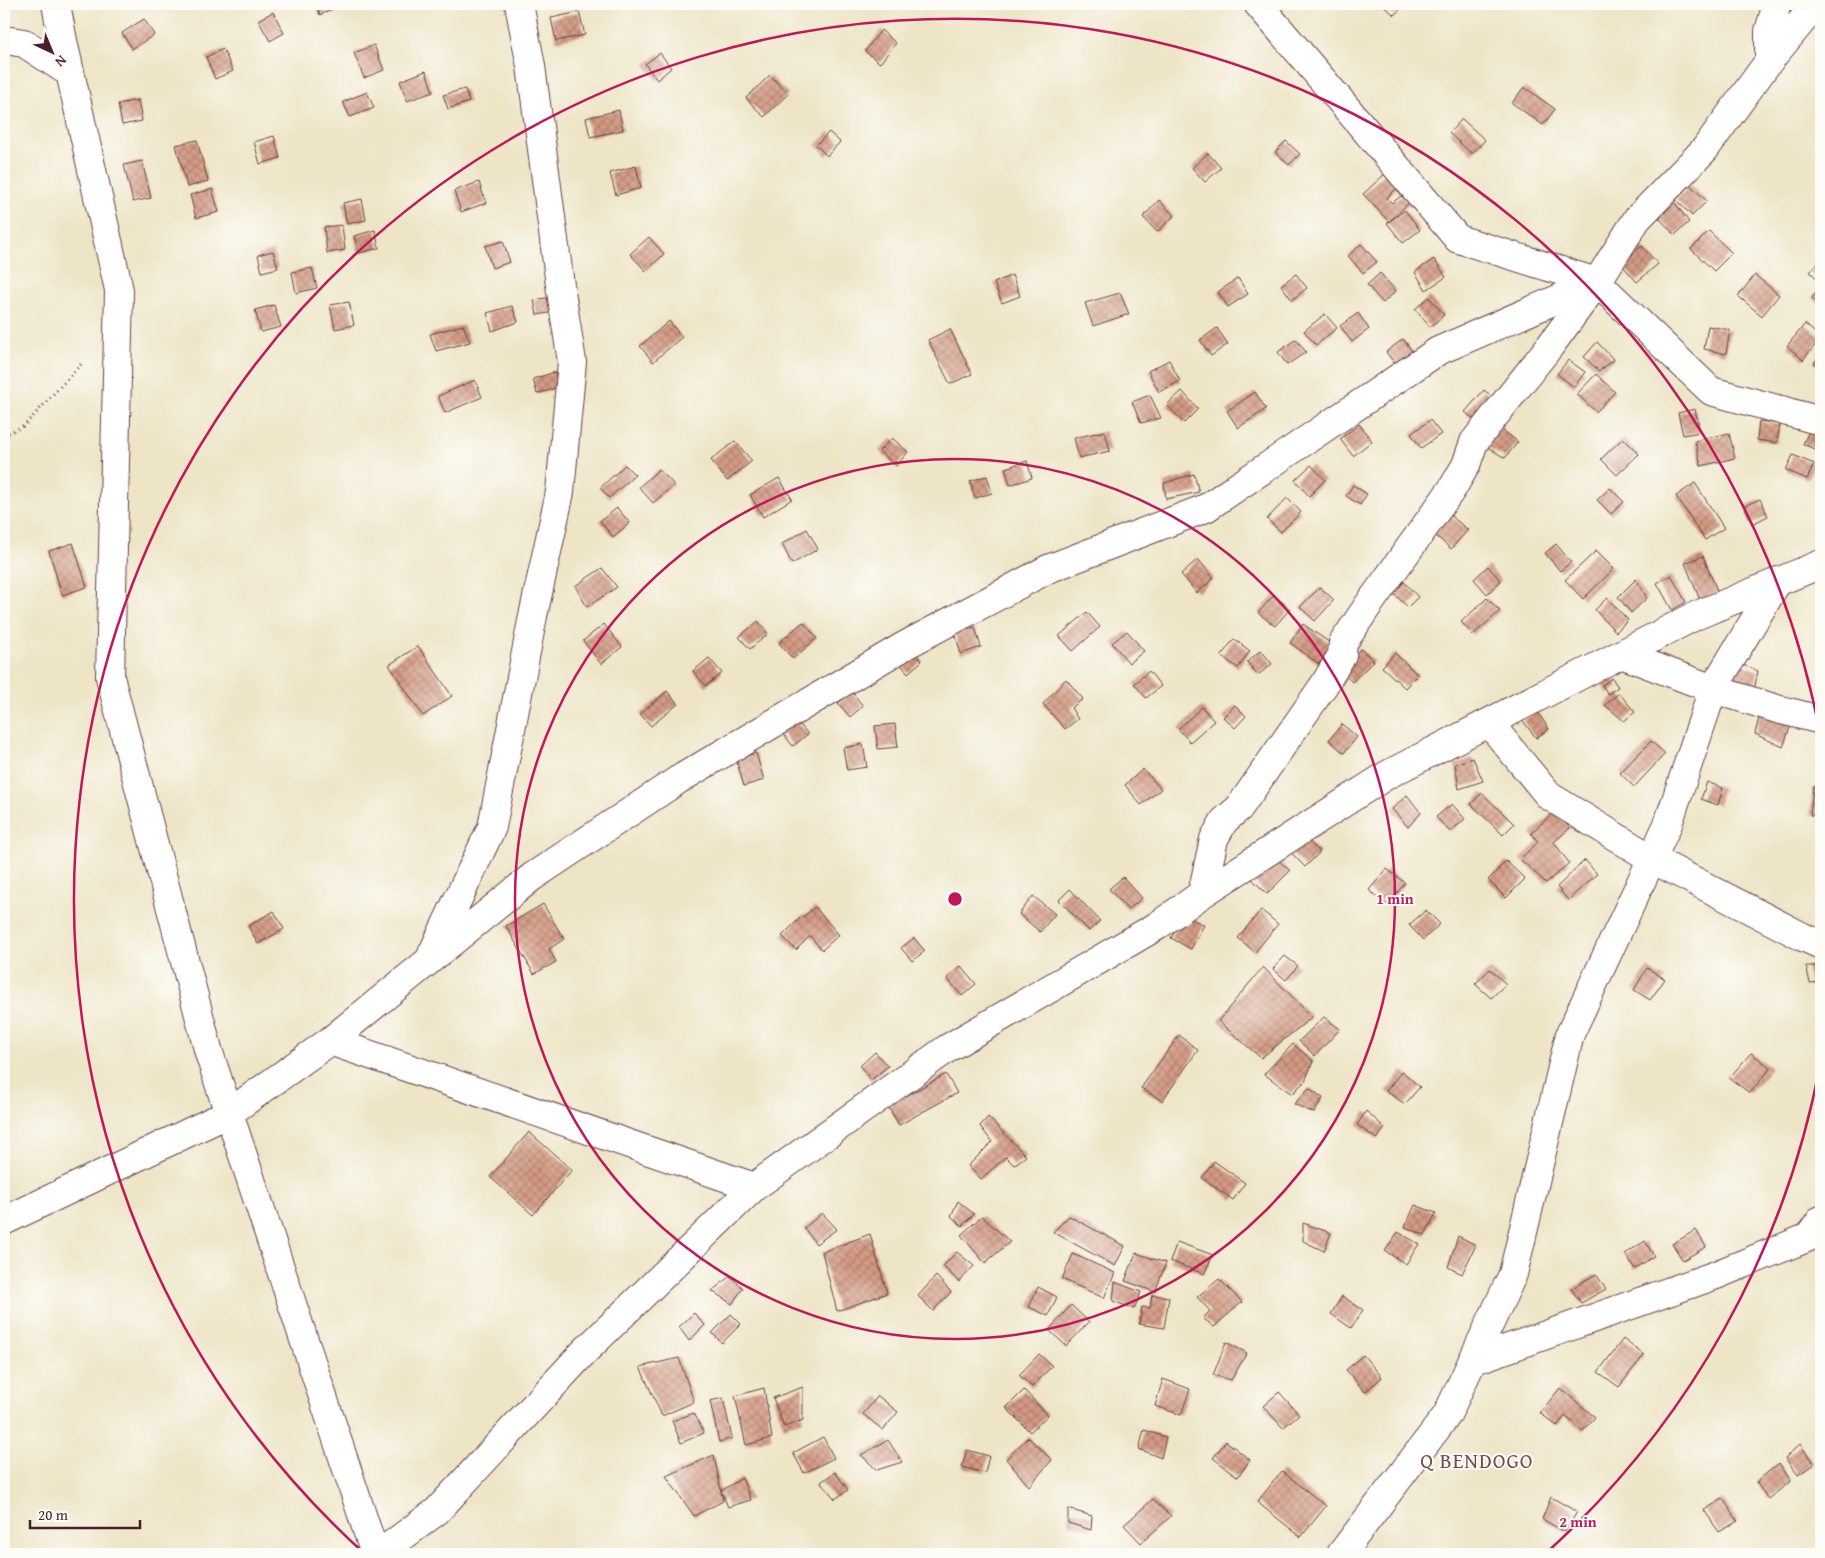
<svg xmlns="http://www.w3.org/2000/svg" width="1825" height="1558" viewBox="0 0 1825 1558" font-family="'Gentium Book Plus',serif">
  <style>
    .building { fill: url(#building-cross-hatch) }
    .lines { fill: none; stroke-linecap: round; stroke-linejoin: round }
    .street-casing { stroke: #633d42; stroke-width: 30 }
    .path { stroke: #633d42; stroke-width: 3; stroke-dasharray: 1 4; stroke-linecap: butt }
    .street { stroke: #fff; stroke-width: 28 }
    .ring { fill: none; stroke: #c2185b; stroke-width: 2.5 }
    .labels { text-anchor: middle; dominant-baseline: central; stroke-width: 4; stroke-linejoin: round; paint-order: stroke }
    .quarter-label { font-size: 21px; letter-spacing: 1px; fill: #7a4a4a; stroke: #fdfcf7 }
    .centre { fill: #c2185b; stroke: #fdfcf7; stroke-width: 2.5 }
    .ring-label { font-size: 15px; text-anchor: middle; font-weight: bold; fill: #c2185b; stroke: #fdfcf7; stroke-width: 4; stroke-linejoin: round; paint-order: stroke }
  </style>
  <defs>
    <pattern id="building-cross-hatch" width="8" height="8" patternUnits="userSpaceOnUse" patternTransform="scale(1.25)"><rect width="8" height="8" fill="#d49b84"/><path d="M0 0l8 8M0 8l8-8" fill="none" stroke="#ae7e6c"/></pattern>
  </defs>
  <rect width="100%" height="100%" fill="#fdfcf7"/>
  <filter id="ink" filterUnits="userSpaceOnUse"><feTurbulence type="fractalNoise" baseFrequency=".02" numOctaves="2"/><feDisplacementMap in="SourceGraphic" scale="10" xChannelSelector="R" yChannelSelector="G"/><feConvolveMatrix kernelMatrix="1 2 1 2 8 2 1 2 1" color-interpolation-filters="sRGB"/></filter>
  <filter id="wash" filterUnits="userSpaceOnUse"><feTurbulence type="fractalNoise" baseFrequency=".0096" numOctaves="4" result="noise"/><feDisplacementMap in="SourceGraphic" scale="20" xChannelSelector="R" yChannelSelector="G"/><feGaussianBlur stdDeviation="1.12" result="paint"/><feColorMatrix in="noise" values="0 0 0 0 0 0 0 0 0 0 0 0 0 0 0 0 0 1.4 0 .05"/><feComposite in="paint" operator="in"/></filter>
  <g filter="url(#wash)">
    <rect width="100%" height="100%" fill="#eee5c7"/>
    <g id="blocks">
      <path class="building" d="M 315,4 L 333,4 L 335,8 L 320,15 Z
        M 1382,4 L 1406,4 L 1394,15 Z
        M 273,12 L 284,33 L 270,41 L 258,20 Z
        M 579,12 L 585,35 L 556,41 L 551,18 Z
        M 144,19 L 154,35 L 132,49 L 122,33 Z
        M 881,30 L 896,43 L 880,63 L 865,51 Z
        M 374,45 L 384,70 L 364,78 L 354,53 Z
        M 223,49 L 233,71 L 215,79 L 206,57 Z
        M 660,53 L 671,68 L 657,80 L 645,64 Z
        M 426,71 L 433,92 L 407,101 L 400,81 Z
        M 770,75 L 788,94 L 764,117 L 746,98 Z
        M 1524,87 L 1555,109 L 1543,125 L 1512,103 Z
        M 465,89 L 469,102 L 448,109 L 443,95 Z
        M 367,92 L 374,108 L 350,117 L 343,102 Z
        M 138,100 L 142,121 L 122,125 L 118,104 Z
        M 619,110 L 623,130 L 590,137 L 586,118 Z
        M 1462,119 L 1485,140 L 1472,154 L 1449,133 Z
        M 829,132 L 840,142 L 827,156 L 816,145 Z
        M 274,136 L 280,158 L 260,164 L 254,142 Z
        M 197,140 L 208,181 L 187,187 L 176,145 Z
        M 1286,141 L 1300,154 L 1289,165 L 1275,152 Z
        M 1208,153 L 1221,168 L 1205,182 L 1192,168 Z
        M 142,161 L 151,198 L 133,202 L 124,165 Z
        M 636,166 L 641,188 L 616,195 L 610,173 Z
        M 1386,173 L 1397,188 L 1387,198 L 1392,203 L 1401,196 L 1410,202 L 1389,222 L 1363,194 Z
        M 479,182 L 486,203 L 461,212 L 454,191 Z
        M 1690,185 L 1707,201 L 1692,216 L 1676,200 Z
        M 212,189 L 219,212 L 196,218 L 190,195 Z
        M 362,199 L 366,220 L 347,224 L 343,203 Z
        M 1159,200 L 1174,216 L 1157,232 L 1143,217 Z
        M 1675,203 L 1689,222 L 1675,235 L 1659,218 Z
        M 1405,210 L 1420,230 L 1403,243 L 1387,223 Z
        M 342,225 L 345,250 L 327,253 L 324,227 Z
        M 375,230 L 379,248 L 359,253 L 354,236 Z
        M 1709,231 L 1732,253 L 1714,271 L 1691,249 Z
        M 649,237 L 664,254 L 646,271 L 630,254 Z
        M 503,241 L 510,262 L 492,268 L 485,246 Z
        M 1361,244 L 1377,262 L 1363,273 L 1348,256 Z
        M 1642,246 L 1658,264 L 1637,282 L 1621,264 Z
        M 273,251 L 278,268 L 262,272 L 258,255 Z
        M 1434,259 L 1446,277 L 1426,290 L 1415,272 Z
        M 1821,260 L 1821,282 L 1810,272 Z
        M 312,268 L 317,288 L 296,293 L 292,272 Z
        M 1380,273 L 1396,291 L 1383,303 L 1367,285 Z
        M 1296,274 L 1307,288 L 1292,300 L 1281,285 Z
        M 1012,275 L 1020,296 L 1002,303 L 994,283 Z
        M 1755,275 L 1779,295 L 1762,316 L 1738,296 Z
        M 1238,278 L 1248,294 L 1228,307 L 1218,292 Z
        M 1821,286 L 1821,306 L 1812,298 Z
        M 1120,293 L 1129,314 L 1093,326 L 1085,303 Z
        M 552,297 L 554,312 L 537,315 L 534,300 Z
        M 1429,297 L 1444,315 L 1430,327 L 1415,309 Z
        M 349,302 L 354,325 L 335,329 L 330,305 Z
        M 274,305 L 281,327 L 261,332 L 255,310 Z
        M 512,306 L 518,322 L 492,331 L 487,313 Z
        M 1358,313 L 1369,329 L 1352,342 L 1340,326 Z
        M 1325,314 L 1337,328 L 1316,345 L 1304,331 Z
        M 669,321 L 682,337 L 653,362 L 640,346 Z
        M 1805,324 L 1821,338 L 1803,360 L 1787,346 Z
        M 463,325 L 470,342 L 436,351 L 430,334 Z
        M 1708,326 L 1730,330 L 1726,354 L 1704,349 Z
        M 1217,328 L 1228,344 L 1211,356 L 1200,340 Z
        M 950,329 L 972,374 L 950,384 L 928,340 Z
        M 1296,339 L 1306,352 L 1287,365 L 1278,352 Z
        M 1403,339 L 1416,356 L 1399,369 L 1386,352 Z
        M 1597,342 L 1614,360 L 1599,371 L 1584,357 Z
        M 1821,353 L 1821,368 L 1814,363 Z
        M 1169,360 L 1180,381 L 1159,392 L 1148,371 Z
        M 1568,360 L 1585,372 L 1574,387 L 1557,374 Z
        M 555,372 L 559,387 L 537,394 L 533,379 Z
        M 1596,374 L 1615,392 L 1596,412 L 1577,394 Z
        M 475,380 L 482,397 L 445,413 L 438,396 Z
        M 1484,390 L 1499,402 L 1481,425 L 1465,412 Z
        M 1182,391 L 1198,409 L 1184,423 L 1167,405 Z
        M 1255,392 L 1266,409 L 1238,428 L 1227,411 Z
        M 1150,395 L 1161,418 L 1141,423 L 1132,402 Z
        M 1695,409 L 1700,432 L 1683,435 L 1678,413 Z
        M 1430,420 L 1441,434 L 1421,448 L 1411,434 Z
        M 1759,421 L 1780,424 L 1777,443 L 1757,440 Z
        M 1359,424 L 1372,441 L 1353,456 L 1340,439 Z
        M 1811,427 L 1821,431 L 1821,452 L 1803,444 Z
        M 1500,428 L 1518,442 L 1505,458 L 1484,445 Z
        M 1105,431 L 1110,451 L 1079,458 L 1074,438 Z
        M 1729,433 L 1735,458 L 1701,466 L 1695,441 Z
        M 892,438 L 908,452 L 896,466 L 879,451 Z
        M 1623,438 L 1639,454 L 1617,475 L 1601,459 Z
        M 735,441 L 752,461 L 727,481 L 711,460 Z
        M 1793,455 L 1814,464 L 1807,479 L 1786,470 Z
        M 1027,461 L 1032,478 L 1010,485 L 1005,468 Z
        M 625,465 L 635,475 L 609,498 L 600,488 Z
        M 1311,465 L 1325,480 L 1309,496 L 1295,480 Z
        M 659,469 L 674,485 L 653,503 L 639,487 Z
        M 1194,474 L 1199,492 L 1166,499 L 1164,483 Z
        M 987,476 L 992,493 L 975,498 L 970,481 Z
        M 779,478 L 792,499 L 763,517 L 750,495 Z
        M 1695,483 L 1724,528 L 1705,540 L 1676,496 Z
        M 1353,485 L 1367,494 L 1360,505 L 1346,496 Z
        M 1610,488 L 1624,502 L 1611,514 L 1597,500 Z
        M 1287,498 L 1301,512 L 1281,532 L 1267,519 Z
        M 1760,499 L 1768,516 L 1752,524 L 1744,506 Z
        M 617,508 L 630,523 L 613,537 L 600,521 Z
        M 1450,515 L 1468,530 L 1451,549 L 1434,534 Z
        M 807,529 L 818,549 L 792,564 L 782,544 Z
        M 73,543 L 87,587 L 62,595 L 49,551 Z
        M 1556,544 L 1571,562 L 1560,571 L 1545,553 Z
        M 1596,551 L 1614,569 L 1583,599 L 1565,580 Z
        M 1703,556 L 1718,593 L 1700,600 L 1685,563 Z
        M 1198,559 L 1214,578 L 1197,593 L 1181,574 Z
        M 1488,566 L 1501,581 L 1487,594 L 1474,579 Z
        M 602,568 L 617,587 L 587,607 L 575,586 Z
        M 1671,575 L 1686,602 L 1672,610 L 1657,583 Z
        M 1636,579 L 1647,598 L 1631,613 L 1618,597 Z
        M 1404,582 L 1418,597 L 1408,607 L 1393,593 Z
        M 1320,587 L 1334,600 L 1315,621 L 1300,607 Z
        M 1274,595 L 1290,609 L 1275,626 L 1258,613 Z
        M 1487,598 L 1500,611 L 1473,635 L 1461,622 Z
        M 1607,598 L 1628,620 L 1616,632 L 1595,610 Z
        M 1087,612 L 1100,627 L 1073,651 L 1059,636 Z
        M 758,621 L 768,634 L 750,649 L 739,637 Z
        M 803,622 L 817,638 L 793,659 L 779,643 Z
        M 604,624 L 622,647 L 601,664 L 583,641 Z
        M 1303,624 L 1333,645 L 1319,664 L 1290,643 Z
        M 975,627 L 981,647 L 961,654 L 955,633 Z
        M 1127,631 L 1144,651 L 1129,663 L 1112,643 Z
        M 1234,639 L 1250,651 L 1238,668 L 1221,656 Z
        M 418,646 L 452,696 L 423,716 L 389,665 Z
        M 911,648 L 922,661 L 908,673 L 897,660 Z
        M 1361,649 L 1374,661 L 1352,682 L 1340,669 Z
        M 1261,650 L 1272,664 L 1258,675 L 1247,662 Z
        M 1395,653 L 1418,675 L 1405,688 L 1382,667 Z
        M 709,658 L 722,673 L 706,686 L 693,671 Z
        M 1741,664 L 1758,671 L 1754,690 L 1730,682 Z
        M 1149,671 L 1161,686 L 1146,698 L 1134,684 Z
        M 1612,678 L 1618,687 L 1608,694 L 1602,685 Z
        M 1066,679 L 1083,699 L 1071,708 L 1078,719 L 1065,729 L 1043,704 Z
        M 667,691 L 678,704 L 651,726 L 640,714 Z
        M 852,692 L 863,706 L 850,717 L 838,703 Z
        M 1619,693 L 1635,712 L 1624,721 L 1605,705 Z
        M 1235,705 L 1246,716 L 1235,728 L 1223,717 Z
        M 1202,707 L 1214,721 L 1190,742 L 1178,729 Z
        M 1761,710 L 1793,719 L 1783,747 L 1755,734 Z
        M 1537,711 L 1549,729 L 1536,738 L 1523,721 Z
        M 795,719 L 808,734 L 793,746 L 781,731 Z
        M 895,724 L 898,747 L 878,749 L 875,726 Z
        M 1342,724 L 1357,737 L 1344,753 L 1329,740 Z
        M 1651,741 L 1665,754 L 1634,787 L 1620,773 Z
        M 863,744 L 867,767 L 847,770 L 843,748 Z
        M 756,753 L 764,780 L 744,786 L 736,759 Z
        M 1473,758 L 1483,781 L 1459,789 L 1455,764 Z
        M 1143,769 L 1161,789 L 1141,805 L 1125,785 Z
        M 1707,782 L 1723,788 L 1718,805 L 1701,799 Z
        M 1813,787 L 1821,788 L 1821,816 L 1810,815 Z
        M 1482,793 L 1514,824 L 1503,835 L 1471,804 Z
        M 1407,795 L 1421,813 L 1408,827 L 1392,809 Z
        M 1452,804 L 1465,819 L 1450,832 L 1436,817 Z
        M 1554,812 L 1570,828 L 1554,842 L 1569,863 L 1546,883 L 1520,859 L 1538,842 L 1531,833 Z
        M 1301,834 L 1320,852 L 1305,867 L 1287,848 Z
        M 1274,856 L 1290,871 L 1267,894 L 1252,879 Z
        M 1585,860 L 1597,874 L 1568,900 L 1557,887 Z
        M 1506,861 L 1525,879 L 1506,898 L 1488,880 Z
        M 1387,869 L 1405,883 L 1387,905 L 1369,890 Z
        M 1123,877 L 1142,898 L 1128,910 L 1109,889 Z
        M 1070,889 L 1100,921 L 1089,931 L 1059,900 Z
        M 1033,896 L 1055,914 L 1040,932 L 1019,914 Z
        M 543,904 L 564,939 L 549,949 L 556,962 L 534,974 L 506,926 Z
        M 815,907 L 839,935 L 822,950 L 810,936 L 796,950 L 782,936 L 802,916 L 803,917 Z
        M 1261,910 L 1278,924 L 1255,952 L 1238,938 Z
        M 1426,910 L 1440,924 L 1423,940 L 1409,925 Z
        M 274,911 L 284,929 L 258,944 L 248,926 Z
        M 1184,915 L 1204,925 L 1191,949 L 1171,938 Z
        M 914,938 L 925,951 L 912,961 L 901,948 Z
        M 1285,956 L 1298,966 L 1286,980 L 1273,969 Z
        M 961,966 L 976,984 L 962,996 L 947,978 Z
        M 1806,966 L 1821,966 L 1821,982 L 1810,983 Z
        M 1263,967 L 1312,1017 L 1261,1058 L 1218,1021 Z
        M 1647,968 L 1665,979 L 1650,1000 L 1634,990 Z
        M 1490,969 L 1506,984 L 1491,998 L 1475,984 Z
        M 1324,1017 L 1340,1029 L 1315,1056 L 1299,1041 Z
        M 1179,1035 L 1198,1050 L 1162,1101 L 1141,1088 Z
        M 1293,1044 L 1313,1061 L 1305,1081 L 1292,1094 L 1264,1074 Z
        M 875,1052 L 888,1066 L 871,1080 L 860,1066 Z
        M 1751,1053 L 1771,1068 L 1750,1093 L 1729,1078 Z
        M 1402,1071 L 1420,1087 L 1405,1104 L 1386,1091 Z
        M 946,1074 L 957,1093 L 899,1125 L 888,1106 Z
        M 1309,1088 L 1323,1098 L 1314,1113 L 1294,1104 Z
        M 1366,1111 L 1385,1128 L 1377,1139 L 1357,1125 Z
        M 988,1117 L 1026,1156 L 1014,1165 L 1006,1157 L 981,1179 L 968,1166 L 992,1142 L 980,1126 Z
        M 529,1132 L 572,1170 L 533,1215 L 490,1177 Z
        M 1214,1161 L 1245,1183 L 1233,1200 L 1202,1178 Z
        M 958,1201 L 974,1214 L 962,1226 L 951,1216 Z
        M 1415,1205 L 1436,1213 L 1425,1235 L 1405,1227 Z
        M 822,1213 L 837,1229 L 816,1244 L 804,1228 Z
        M 982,1216 L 1010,1242 L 985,1263 L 961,1235 Z
        M 1069,1216 L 1125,1246 L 1115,1266 L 1053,1232 Z
        M 1303,1223 L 1331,1233 L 1324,1251 L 1303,1241 Z
        M 1696,1230 L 1706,1247 L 1683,1260 L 1672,1244 Z
        M 1398,1232 L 1419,1244 L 1406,1264 L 1385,1251 Z
        M 870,1234 L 887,1293 L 837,1311 L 822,1252 Z
        M 1458,1236 L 1476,1245 L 1462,1274 L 1448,1267 Z
        M 1645,1241 L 1654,1256 L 1635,1269 L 1625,1254 Z
        M 1177,1242 L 1213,1255 L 1204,1274 L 1170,1261 Z
        M 957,1252 L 974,1266 L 959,1282 L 943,1266 Z
        M 1136,1253 L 1166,1263 L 1155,1292 L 1125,1281 Z
        M 1073,1254 L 1115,1273 L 1104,1298 L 1062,1279 Z
        M 1596,1274 L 1606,1289 L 1581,1303 L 1571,1289 Z
        M 730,1276 L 743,1288 L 732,1304 L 712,1291 Z
        M 936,1276 L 951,1292 L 933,1311 L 918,1296 Z
        M 1219,1279 L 1242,1302 L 1214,1327 L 1203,1318 L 1210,1311 L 1197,1297 Z
        M 1115,1282 L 1141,1292 L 1134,1309 L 1113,1301 Z
        M 1038,1287 L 1057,1297 L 1048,1316 L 1029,1307 Z
        M 1152,1295 L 1169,1297 L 1164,1328 L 1139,1324 L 1142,1307 L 1150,1308 Z
        M 1342,1296 L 1363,1310 L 1351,1328 L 1331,1314 Z
        M 1071,1305 L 1089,1322 L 1066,1346 L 1049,1330 Z
        M 694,1313 L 705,1325 L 689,1341 L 679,1327 Z
        M 731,1314 L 741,1324 L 722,1343 L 712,1333 Z
        M 1623,1339 L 1644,1355 L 1619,1387 L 1598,1372 Z
        M 1226,1342 L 1247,1353 L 1231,1380 L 1213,1375 Z
        M 1039,1354 L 1052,1366 L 1032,1387 L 1019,1375 Z
        M 1363,1355 L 1382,1377 L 1365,1392 L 1346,1370 Z
        M 679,1358 L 694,1402 L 662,1416 L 640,1367 Z
        M 1163,1379 L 1190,1389 L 1181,1415 L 1155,1406 Z
        M 803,1387 L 803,1420 L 784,1427 L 773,1398 Z
        M 764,1388 L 772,1438 L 746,1445 L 735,1396 Z
        M 1560,1388 L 1595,1417 L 1583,1431 L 1565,1416 L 1557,1426 L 1540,1413 Z
        M 1024,1390 L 1048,1415 L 1030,1432 L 1006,1408 Z
        M 1279,1392 L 1299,1414 L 1283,1428 L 1263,1406 Z
        M 878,1396 L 898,1412 L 883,1430 L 863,1414 Z
        M 723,1398 L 732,1438 L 719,1442 L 710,1401 Z
        M 694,1413 L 704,1433 L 681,1443 L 672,1421 Z
        M 1144,1430 L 1166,1437 L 1161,1458 L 1139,1449 Z
        M 823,1437 L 834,1458 L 804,1473 L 793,1453 Z
        M 1028,1437 L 1052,1460 L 1029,1486 L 1006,1459 Z
        M 888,1440 L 902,1462 L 877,1470 L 861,1455 Z
        M 1226,1441 L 1250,1460 L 1238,1477 L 1213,1458 Z
        M 1800,1444 L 1814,1464 L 1798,1475 L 1785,1458 Z
        M 967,1450 L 989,1456 L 985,1473 L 962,1467 Z
        M 714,1455 L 723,1501 L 694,1516 L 666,1476 Z
        M 1779,1463 L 1791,1481 L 1768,1499 L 1756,1482 Z
        M 1282,1471 L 1326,1506 L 1301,1537 L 1257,1502 Z
        M 835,1472 L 848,1490 L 835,1499 L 821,1482 Z
        M 742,1478 L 751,1500 L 728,1507 L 721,1491 Z
        M 1551,1497 L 1577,1512 L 1565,1532 L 1542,1519 Z
        M 1153,1499 L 1171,1516 L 1141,1543 L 1124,1525 Z
        M 1723,1499 L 1738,1521 L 1719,1532 L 1704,1510 Z
        M 1068,1509 L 1092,1516 L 1091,1530 L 1068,1523 Z"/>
    </g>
  </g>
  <g filter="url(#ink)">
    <use href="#blocks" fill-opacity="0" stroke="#633d42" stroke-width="1"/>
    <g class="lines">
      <defs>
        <path id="street" d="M 56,4 L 63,41 L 119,290 L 110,677 L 209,1053 L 375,1554
          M 1258,4 L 1458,239 L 1597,282 L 1711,391 L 1821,421
          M 4,40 L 24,43 L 70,73
          M 1769,61 L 1769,31 L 1777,4
          M 1621,654 L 1713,689 L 1777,709 L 1821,720
          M 1489,723 L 1549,796 L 1652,859 L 1803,937 L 1821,945
          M 1202,894 L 1214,839 L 1224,821 L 1239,808 L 1324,685 L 1342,655 L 1343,643 L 1367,607 L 1452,489 L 1466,465 L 1474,442 L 1550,346 L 1597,282 L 1637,219 L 1705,149 L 1769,61 L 1816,4
          M 432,954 L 492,827 L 533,616 L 560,492 L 572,362 L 560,285 L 531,66 L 519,4
          M 330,1041 L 754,1187
          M 4,1221 L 229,1113 L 330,1041 L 532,877 L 678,780 L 904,646 L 1048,569 L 1206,508 L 1438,351 L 1597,282
          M 1472,1361 L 1716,1275 L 1809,1237 L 1821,1220
          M 379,1554 L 437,1511 L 583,1353 L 754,1187 L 948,1048 L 1157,926 L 1202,894 L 1387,775 L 1695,616 L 1821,564
          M 1341,1554 L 1447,1415 L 1513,1274 L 1570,1034 L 1668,824 L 1713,689 L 1778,581"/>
      </defs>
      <use href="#street" class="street-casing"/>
      <path class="path" d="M 4,435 L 24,426 L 83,362"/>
      <use href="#street" class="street"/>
    </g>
  </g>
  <g class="ring">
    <circle cx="955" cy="899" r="440"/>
    <path d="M1821 1060A881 881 0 0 1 1545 1554M365 1554A881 881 0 1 1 1821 738"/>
  </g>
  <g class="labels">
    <g class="quarter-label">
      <text x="1477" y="1460">Q BENDOGO</text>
    </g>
  </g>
  <circle cx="955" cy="899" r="8" class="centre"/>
  <g class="ring-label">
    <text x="1395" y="904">1 min</text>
    <text x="1578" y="1527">2 min</text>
  </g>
  <rect width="1825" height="1558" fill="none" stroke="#fdfcf7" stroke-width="20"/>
  <g transform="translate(52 52) rotate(136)" stroke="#fdfcf7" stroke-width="4" paint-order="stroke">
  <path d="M0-4L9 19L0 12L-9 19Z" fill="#4a1f2b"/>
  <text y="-8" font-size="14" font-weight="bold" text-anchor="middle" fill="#4a1f2b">N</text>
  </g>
  <path d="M30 1520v8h110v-8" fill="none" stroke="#4a1f2b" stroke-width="2.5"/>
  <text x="38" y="1520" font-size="15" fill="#4a1f2b" stroke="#fdfcf7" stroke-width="4" paint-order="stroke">20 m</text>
</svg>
